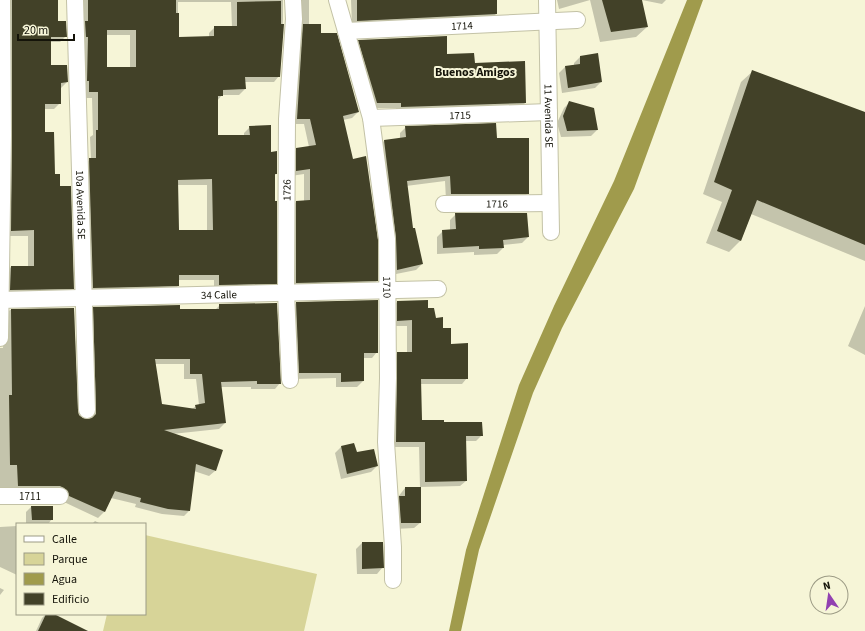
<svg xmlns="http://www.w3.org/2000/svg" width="865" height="631" viewBox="0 0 865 631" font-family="'Source Sans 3',sans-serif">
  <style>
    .green { fill: #d7d498 }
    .water { fill: #a09b4c }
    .shadow { fill: #0003; fill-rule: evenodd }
    .building { fill: #424128; fill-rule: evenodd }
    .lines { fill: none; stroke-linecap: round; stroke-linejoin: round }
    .street-casing { stroke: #c3c2a6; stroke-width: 18 }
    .street { stroke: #fff; stroke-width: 16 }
    .labels { text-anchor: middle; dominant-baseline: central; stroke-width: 4; stroke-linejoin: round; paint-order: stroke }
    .street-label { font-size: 11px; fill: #141309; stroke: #f6f5d7 }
    .neighbourhood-label { font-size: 12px; font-weight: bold; fill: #141309; stroke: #f6f5d7 }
  </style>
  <rect width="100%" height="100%" fill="#f6f5d7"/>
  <path class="green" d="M 145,535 L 317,574 L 304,631 L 103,631 L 107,614 L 145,614 Z"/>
  <path class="water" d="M 687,0 L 703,0 L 634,189 L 562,328 L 533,393 L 479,550 L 461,631 L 449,631 L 466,550 L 519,385 L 554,306 L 614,181 Z"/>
  <path class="shadow" d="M 4,0 L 57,0 L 57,22 L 66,36 L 60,42 L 50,42 L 50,66 L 67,82 L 61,88 L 60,103 L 54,109 L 44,109 L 44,133 L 54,175 L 59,187 L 73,288 L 67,294 L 5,296 L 5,273 L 11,267 L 28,267 L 28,236 L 6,236 Z
    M 83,0 L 283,0 L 283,19 L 279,76 L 274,82 L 244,82 L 245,89 L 239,95 L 222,95 L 217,101 L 217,136 L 244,136 L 244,133 L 250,127 L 270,153 L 276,174 L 274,176 L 276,283 L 270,289 L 214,290 L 214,280 L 178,280 L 178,286 L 172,291 L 87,294 L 84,165 L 91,159 L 90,137 L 93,135 L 92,98 L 84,98 ZM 178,2 L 231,2 L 232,27 L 215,27 L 209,33 L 209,38 L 178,38 ZM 106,35 L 130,35 L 130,68 L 106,68 ZM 177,185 L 207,185 L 207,231 L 178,231 Z
    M 294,0 L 309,0 L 309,25 L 320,34 L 358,112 L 352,118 L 343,120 L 377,281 L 371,286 L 290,288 L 291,207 L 296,202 L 304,201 L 304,174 L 291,176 L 291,155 L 297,149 L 309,147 L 304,124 L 291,124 Z
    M 351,0 L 496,0 L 496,14 L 490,20 L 352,26 Z
    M 557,0 L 641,0 L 647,27 L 636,37 L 600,42 L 590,0 L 559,9 Z
    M 642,0 L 666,0 L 662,4 Z
    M 359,41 L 446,55 L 525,103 L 520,109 L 396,113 L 396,108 L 371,108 L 353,47 Z
    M 580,57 L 601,82 L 595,88 L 562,93 L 559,73 L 565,67 L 574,65 L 574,63 Z
    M 753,71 L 865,113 L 865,261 L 751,214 L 741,240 L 729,252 L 706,243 L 722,202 L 703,194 L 741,82 Z
    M 570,102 L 597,130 L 591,136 L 561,137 L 557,123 L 564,108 Z
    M 406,127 L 496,140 L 528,193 L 522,199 L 446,200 L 445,181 L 406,186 L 412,230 L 422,264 L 416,270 L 391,275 L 378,147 L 384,141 L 400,139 L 400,133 Z
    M 456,214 L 528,237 L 522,243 L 503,245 L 503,248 L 497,254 L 474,255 L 474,252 L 437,254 L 437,237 L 443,231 L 450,230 L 450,220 Z
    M 397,302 L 427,309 L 442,330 L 467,378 L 462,384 L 420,384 L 421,421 L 443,423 L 482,435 L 476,441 L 465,441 L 466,481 L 460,486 L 420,487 L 420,523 L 414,528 L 395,529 L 394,502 L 405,488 L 420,488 L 419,447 L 390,447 L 392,358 L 398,353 L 407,353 L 407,326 L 392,326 L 392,307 Z
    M 296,303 L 377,352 L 372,358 L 363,358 L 363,381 L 357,387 L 336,387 L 336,378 L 294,379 L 291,309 Z
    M 220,305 L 280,383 L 275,389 L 251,389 L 251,387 L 221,387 L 225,423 L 219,429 L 172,434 L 215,471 L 209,476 L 194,471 L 189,511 L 184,516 L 162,514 L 135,507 L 136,504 L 111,498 L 104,512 L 98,518 L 64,502 L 0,492 L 0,348 L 3,348 L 4,316 L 10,310 L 74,309 L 78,415 L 82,419 L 90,420 L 88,314 L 94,308 L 215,310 ZM 155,364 L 184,364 L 184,379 L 196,379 L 199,405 L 196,406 L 192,409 L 161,405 Z
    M 865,306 L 865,355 L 848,346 Z
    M 354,444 L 356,454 L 377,466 L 371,472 L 341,479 L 335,453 L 341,447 Z
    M 32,506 L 52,519 L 48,524 L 26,524 L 26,512 Z
    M 95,521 L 101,524 L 92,524 Z
    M 17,526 L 17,575 L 0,567 L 0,527 Z
    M 362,543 L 382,568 L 377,574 L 357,574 L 356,549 Z
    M 0,588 L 4,590 L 0,595 Z
    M 46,614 L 52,614 L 69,631 L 36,631 L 42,618 Z"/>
  <path class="building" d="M 12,0 L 58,0 L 58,21 L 66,21 L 67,37 L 51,37 L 51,65 L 67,65 L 68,82 L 61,83 L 61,104 L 45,104 L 45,132 L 54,132 L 55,174 L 60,174 L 60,186 L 71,186 L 74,289 L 10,290 L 11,266 L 34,266 L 34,230 L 11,231 L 12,135 Z
    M 88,0 L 176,0 L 176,13 L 179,13 L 179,37 L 214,36 L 214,26 L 237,26 L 237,2 L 281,1 L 281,24 L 284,24 L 280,77 L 245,77 L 246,89 L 223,90 L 223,96 L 218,96 L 218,135 L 250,135 L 249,126 L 271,125 L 271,152 L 277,151 L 277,174 L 275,174 L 275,201 L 277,201 L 277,284 L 219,285 L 219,275 L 179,275 L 179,286 L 93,288 L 89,158 L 96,158 L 96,130 L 98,130 L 98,92 L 89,92 L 89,81 L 87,81 L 88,37 L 86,37 L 85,21 L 88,21 ZM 107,30 L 136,30 L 136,67 L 107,67 ZM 212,179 L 213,230 L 179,230 L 178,180 Z
    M 357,0 L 497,0 L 497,14 L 357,21 Z
    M 602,0 L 642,0 L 648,27 L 611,32 Z
    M 303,24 L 321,24 L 321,33 L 337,33 L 359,112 L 343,116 L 353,159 L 366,156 L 378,240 L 378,281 L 296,283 L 296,201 L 310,200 L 310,169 L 296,171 L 296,148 L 316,145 L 310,119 L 297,119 Z
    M 447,36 L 447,54 L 474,53 L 475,63 L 525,61 L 526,103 L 401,107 L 401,103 L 377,103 L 358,40 Z
    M 598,53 L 602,82 L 568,88 L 565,66 L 580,64 L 580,56 Z
    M 752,70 L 865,112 L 865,245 L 757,200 L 741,241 L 717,231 L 732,190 L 714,182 Z
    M 569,101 L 594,108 L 598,130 L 567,131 L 563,116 Z
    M 496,123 L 497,138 L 529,138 L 529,194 L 451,194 L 450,176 L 407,181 L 413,228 L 415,228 L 423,264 L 397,270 L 396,238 L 384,140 L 406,137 L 405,126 Z
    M 455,213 L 527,213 L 529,237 L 503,240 L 504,248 L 479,249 L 479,246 L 443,248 L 442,230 L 456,229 Z
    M 378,300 L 378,353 L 364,353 L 364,381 L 341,382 L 341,373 L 299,373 L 296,302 Z
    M 428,300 L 428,308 L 434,308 L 436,318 L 443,317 L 443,328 L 451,328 L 451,344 L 468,343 L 468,379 L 421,379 L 422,420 L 444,420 L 444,422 L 482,422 L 483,436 L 466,436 L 467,481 L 425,482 L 425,442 L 396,442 L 397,352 L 412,352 L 412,320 L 397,321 L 397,301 Z
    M 277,303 L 281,384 L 257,384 L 257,381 L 221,382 L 226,423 L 164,430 L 223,450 L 216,471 L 196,464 L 190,511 L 168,509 L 140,502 L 141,498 L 115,491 L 105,512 L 69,496 L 68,491 L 64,488 L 60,486 L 18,486 L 17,465 L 10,465 L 9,395 L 12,395 L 11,309 L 74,308 L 78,410 L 79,415 L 83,418 L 87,419 L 92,418 L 96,414 L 96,410 L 93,307 L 180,305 L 180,309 L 219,309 L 219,304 ZM 155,359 L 190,359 L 190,374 L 202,374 L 205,403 L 195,405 L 196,409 L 162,404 Z
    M 354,443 L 357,452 L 374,449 L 378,466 L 347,474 L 341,446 Z
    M 405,487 L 421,487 L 421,523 L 401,523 L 399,496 L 405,496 Z
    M 31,506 L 53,506 L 53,520 L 32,520 Z
    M 362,542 L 383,542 L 384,568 L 362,569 Z
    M 46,614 L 54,614 L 88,631 L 38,631 Z"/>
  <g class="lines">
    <defs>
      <g id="street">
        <path id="s1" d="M 75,0 L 87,410"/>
        <path id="s2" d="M 337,0 L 371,118 L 387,239 L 388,378 L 386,442 L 393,547 L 393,580"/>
        <path id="s3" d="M 547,0 L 551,232"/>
        <path id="s4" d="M 346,31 L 577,20"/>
        <path id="s5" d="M 371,118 L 549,112"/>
        <path id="s6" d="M 444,204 L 550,203"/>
        <path id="s7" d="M 0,300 L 438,289"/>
        <path d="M 0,338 L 3,135 L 2,0"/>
        <path id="s8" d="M 290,380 L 286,293 L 287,119 L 294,19 L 293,0"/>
        <path id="s9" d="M 0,496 L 60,496"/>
      </g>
    </defs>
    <use href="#street" class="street-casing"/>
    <use href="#street" class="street"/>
  </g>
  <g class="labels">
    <g class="street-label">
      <text stroke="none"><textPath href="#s4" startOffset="116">1714</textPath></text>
      <text stroke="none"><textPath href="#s5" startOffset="89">1715</textPath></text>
      <text stroke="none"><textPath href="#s3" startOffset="116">11 Avenida SE</textPath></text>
      <text stroke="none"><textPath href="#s8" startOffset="190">1726</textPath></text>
      <text stroke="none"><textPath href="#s6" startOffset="53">1716</textPath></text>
      <text stroke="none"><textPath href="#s1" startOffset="205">10a Avenida SE</textPath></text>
      <text stroke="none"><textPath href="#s2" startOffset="293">1710</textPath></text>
      <text stroke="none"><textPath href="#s7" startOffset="219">34 Calle</textPath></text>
      <text stroke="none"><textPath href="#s9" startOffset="30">1711</textPath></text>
    </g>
    <g class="neighbourhood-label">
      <text x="475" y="72">Buenos Amigos</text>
    </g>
  </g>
  <rect x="16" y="523" width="130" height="92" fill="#f6f5d7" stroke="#9c9b85"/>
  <rect x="24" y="536" width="20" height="6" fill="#ffffff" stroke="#9c9b85"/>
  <text x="52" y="543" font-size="12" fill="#141309">Calle</text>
  <rect x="24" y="553" width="20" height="12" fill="#d7d498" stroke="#9c9b85"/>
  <text x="52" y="563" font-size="12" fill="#141309">Parque</text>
  <rect x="24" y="573" width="20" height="12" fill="#a09b4c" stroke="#9c9b85"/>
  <text x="52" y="583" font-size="12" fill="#141309">Agua</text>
  <rect x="24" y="593" width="20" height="12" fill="#424128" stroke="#9c9b85"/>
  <text x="52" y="603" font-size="12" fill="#141309">Edificio</text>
  <g transform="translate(829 595) rotate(347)"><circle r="19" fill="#f6f5d7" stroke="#9c9b85"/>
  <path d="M0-3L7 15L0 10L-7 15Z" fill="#9241b1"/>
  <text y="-6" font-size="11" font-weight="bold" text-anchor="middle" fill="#141309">N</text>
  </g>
  <path d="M18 34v6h56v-6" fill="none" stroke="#141309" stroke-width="2"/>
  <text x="24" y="34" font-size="12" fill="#141309" stroke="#f6f5d7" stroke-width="3" paint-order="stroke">20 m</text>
</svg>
